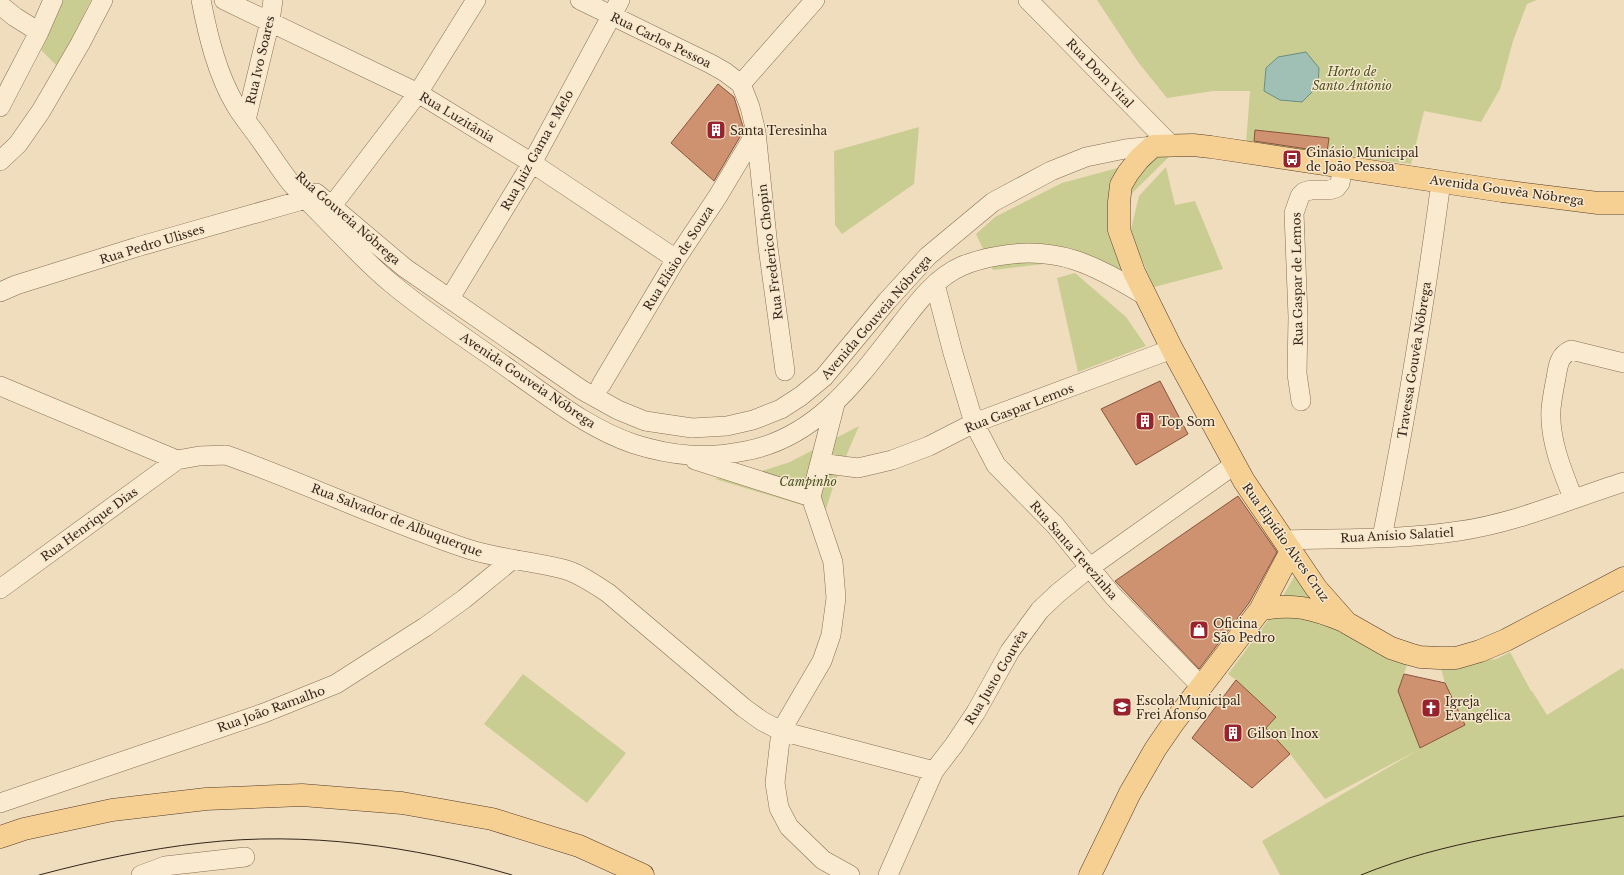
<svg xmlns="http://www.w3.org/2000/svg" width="1624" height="875" viewBox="0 0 1624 875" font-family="'Libre Baskerville',serif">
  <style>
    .green { fill: #cacd91 }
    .water { fill: #a1c0b5; stroke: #688e82 }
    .building { fill: #cf9271; stroke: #88543a }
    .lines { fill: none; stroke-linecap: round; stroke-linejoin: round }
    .minor-casing { stroke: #886d55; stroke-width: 20 }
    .major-casing { stroke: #553b2a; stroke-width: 23 }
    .minor { stroke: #faebd0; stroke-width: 19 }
    .major { stroke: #f5d092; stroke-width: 22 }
    .tram { stroke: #36261b; stroke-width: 1 }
    .labels { text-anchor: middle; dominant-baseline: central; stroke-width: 3; stroke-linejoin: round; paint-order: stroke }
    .street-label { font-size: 12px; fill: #36261b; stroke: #f7e8cd }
    .park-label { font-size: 12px; font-style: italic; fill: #4a5321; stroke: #f7e8cd }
    .poi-label { font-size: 12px; fill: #36261b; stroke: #f7e8cd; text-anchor: start }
  </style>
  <rect width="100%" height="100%" fill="#efddbd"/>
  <path class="green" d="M 56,0 L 91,0 L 58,67 L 39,48 Z
    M 1097,0 L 1537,0 L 1527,4 L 1513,41 L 1500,89 L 1481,122 L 1424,111 L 1411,164 L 1246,144 L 1250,91 L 1213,91 L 1167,98 L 1138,62 Z
    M 919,127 L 914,184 L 842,234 L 835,225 L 834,151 Z
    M 1173,153 L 1127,198 L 1125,228 L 1146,299 L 1089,272 L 1052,263 L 993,270 L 976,234 L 995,217 L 1062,183 Z
    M 1166,167 L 1175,205 L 1195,201 L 1223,269 L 1154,287 L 1130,233 L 1139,196 Z
    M 1075,273 L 1126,317 L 1146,346 L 1078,372 L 1057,278 Z
    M 859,426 L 834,484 L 825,512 L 715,479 L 762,471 L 790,462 Z
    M 1302,563 L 1342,622 L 1409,659 L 1398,691 L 1421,748 L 1465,725 L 1445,683 L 1440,665 L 1496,659 L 1510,652 L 1531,691 L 1532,691 L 1547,715 L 1622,668 L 1624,670 L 1624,875 L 1280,875 L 1262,841 L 1420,749 L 1325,799 L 1290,754 L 1266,728 L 1276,716 L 1236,680 L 1228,674 L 1272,615 Z
    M 523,674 L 626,753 L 587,803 L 484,724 Z"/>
  <path class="water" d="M 1306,52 L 1319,68 L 1318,86 L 1302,102 L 1280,100 L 1264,91 L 1266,68 L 1278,57 Z"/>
  <path class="building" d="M 718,84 L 734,97 L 744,130 L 714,181 L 671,143 Z
    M 1255,130 L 1329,138 L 1327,152 L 1254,141 Z
    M 1160,381 L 1188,434 L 1136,465 L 1101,409 Z
    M 1238,496 L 1277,552 L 1249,603 L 1199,669 L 1115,581 Z
    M 1404,674 L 1445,683 L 1465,725 L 1420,748 L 1398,691 Z
    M 1236,680 L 1276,717 L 1266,728 L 1290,754 L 1252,788 L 1192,738 Z"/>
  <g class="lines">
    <defs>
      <path id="minor" d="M 201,0 C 208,36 217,74 236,106 C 243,118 253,129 261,141 C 271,155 280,169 290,182 C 304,198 319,212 333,227 C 352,246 370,266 391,283 C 429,315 472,342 512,371 C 551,398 589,429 634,444 C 672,456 706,459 745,451 C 817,438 858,379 900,325 C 917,303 936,277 962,266 C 974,261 986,258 998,256 C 1057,245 1095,265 1144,295
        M 224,0 L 418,93 L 532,163 L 676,259
        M 580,0 L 711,64 L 725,72 L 741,84
        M 1028,0 L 1172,146
        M 0,5 L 15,17 L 39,32
        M 741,84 L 750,107 L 756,132 L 768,247 L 785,371
        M 741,84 L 815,0
        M 0,107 L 39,32 L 53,0
        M 246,120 L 270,21 L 273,0
        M 0,161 L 18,144 L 41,111 L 80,44 L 103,0
        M 316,193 L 405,268 L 582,390 L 618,410 L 645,421 L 692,428 L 727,426 L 753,420 L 781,409 L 801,396 L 824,377 L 887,301 L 928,256 L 993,202 L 1051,171 L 1086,157 L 1125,149 L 1153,146
        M 331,207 L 418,93 L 476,0
        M 935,284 L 953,353 L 974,423 L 996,465 L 1055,525 L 1113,596 L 1201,686
        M 0,292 L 16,285 L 137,247 L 306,199
        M 450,298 L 532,163 L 620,0
        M 601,385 L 676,259 L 718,196 L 756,132
        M 0,386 L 177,460 L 199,456 L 226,455 C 308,484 386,522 468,549 C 499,559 532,561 563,569 C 579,573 594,584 608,593 L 744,708 L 762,721 L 781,731 L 934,771
        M 1301,401 L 1297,374 L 1298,317 L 1294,213 L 1300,196 L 1304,192 L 1311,190 L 1329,190 L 1336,188 L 1340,183 L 1343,166
        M 835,404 L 811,497 L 833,562 L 836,598 L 831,635 L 822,661 L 781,731 L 775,783 L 779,808 L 789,827 L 823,860 L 850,875
        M 695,460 L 811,497
        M 820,463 L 858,468 L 892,460 L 929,446 L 974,423 L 1172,349
        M 1573,498 C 1562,470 1549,439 1551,409 C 1552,398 1554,388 1556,378 C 1558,366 1559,355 1571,350 L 1624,363
        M 1382,537 C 1406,419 1425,301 1441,182
        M 1283,540 C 1342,538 1401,540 1459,531 C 1516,523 1570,499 1624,482
        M 0,589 L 177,460
        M 0,803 L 264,713 L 336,684 L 425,627 L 464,599 L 513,559
        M 141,875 L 165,866 L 245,857
        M 888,875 L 934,771 L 954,745 L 976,712 L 1010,651 L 1040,610 L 1058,593 L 1089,568 L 1234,465"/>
      <path id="major" d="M 1624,203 L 1598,203 L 1502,191 L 1211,147 L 1193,145 L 1153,146 L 1139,159 L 1128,173 L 1121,185 L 1119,202 L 1119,230 L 1134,272 L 1172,349 L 1244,481 L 1316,588 L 1347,623 L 1391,648 L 1409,654 L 1420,657 L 1439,658 L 1456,658 L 1480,651 L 1506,640 L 1624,578
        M 1260,610 C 1292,602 1314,609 1344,621
        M 0,837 L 24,829 L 112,810 L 206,799 L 302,795 L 402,803 L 492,819 L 579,846 L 643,875
        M 1090,875 L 1130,793 L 1156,748 L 1174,722 L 1260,610 L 1291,551"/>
    </defs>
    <use href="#minor" class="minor-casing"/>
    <use href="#major" class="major-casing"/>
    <use href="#minor" class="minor"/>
    <use href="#major" class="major"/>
    <path class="tram" d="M 39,875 C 92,861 147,849 202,843 C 305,831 414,846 512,875
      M 1361,875 C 1444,841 1536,830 1624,816"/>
  </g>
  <defs>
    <symbol id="building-square" viewBox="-11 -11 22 22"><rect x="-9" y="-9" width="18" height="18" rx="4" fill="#99232c" stroke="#f7e8cd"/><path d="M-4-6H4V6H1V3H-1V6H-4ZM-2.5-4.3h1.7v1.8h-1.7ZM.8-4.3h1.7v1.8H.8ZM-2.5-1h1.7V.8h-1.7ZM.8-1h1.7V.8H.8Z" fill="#fff"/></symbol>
    <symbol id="bus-square" viewBox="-11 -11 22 22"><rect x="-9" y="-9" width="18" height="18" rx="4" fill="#99232c" stroke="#f7e8cd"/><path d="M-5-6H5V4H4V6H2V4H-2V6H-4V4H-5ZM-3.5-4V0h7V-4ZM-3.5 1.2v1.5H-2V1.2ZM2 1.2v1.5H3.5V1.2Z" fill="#fff"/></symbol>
    <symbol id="shop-square" viewBox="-11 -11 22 22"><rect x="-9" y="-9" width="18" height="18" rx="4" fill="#99232c" stroke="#f7e8cd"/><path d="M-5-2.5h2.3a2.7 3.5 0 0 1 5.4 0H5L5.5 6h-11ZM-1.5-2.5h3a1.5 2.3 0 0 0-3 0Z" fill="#fff"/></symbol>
    <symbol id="school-square" viewBox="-11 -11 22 22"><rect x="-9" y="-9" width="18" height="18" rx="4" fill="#99232c" stroke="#f7e8cd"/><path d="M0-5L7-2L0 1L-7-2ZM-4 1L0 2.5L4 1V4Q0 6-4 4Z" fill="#fff"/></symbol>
    <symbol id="church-square" viewBox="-11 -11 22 22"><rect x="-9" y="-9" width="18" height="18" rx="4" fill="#99232c" stroke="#f7e8cd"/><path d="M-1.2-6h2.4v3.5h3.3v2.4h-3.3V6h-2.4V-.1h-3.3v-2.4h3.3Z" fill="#fff"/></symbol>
  </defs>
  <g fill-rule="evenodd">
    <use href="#building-square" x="705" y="119" width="22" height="22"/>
    <use href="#bus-square" x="1281" y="148" width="22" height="22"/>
    <use href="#building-square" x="1134" y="410" width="22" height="22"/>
    <use href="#shop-square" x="1188" y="619" width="22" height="22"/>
    <use href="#school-square" x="1111" y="696" width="22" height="22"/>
    <use href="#church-square" x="1420" y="697" width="22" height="22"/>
    <use href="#building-square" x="1222" y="722" width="22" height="22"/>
  </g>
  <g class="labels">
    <g class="street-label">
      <text transform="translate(661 40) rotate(26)">Rua Carlos Pessoa</text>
      <text transform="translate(260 60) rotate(-77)">Rua Ivo Soares</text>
      <text transform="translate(1100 73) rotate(46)">Rua Dom Vital</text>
      <text transform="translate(457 117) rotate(31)">Rua Luzitânia</text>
      <text transform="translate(537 150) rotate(-61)">Rua Juiz Gama e Melo</text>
      <text transform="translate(1507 190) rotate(8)">Avenida Gouvêa Nóbrega</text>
      <text transform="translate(348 218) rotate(41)">Rua Gouveia Nóbrega</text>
      <text transform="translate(152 244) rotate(-17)">Rua Pedro Ulisses</text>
      <text transform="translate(770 252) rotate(-97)">Rua Frederico Chopin</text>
      <text transform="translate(678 258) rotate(-58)">Rua Elísio de Souza</text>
      <text transform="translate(1297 279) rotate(-91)">Rua Gaspar de Lemos</text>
      <text transform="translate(876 317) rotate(-49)">Avenida Gouveia Nóbrega</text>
      <text transform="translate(1414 360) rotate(-81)">Travessa Gouvêa Nóbrega</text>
      <text transform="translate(528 380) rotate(34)">Avenida Gouveia Nóbrega</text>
      <text transform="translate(1019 408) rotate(-21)">Rua Gaspar Lemos</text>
      <text transform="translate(397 520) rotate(21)">Rua Salvador de Albuquerque</text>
      <text transform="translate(89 524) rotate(-36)">Rua Henrique Dias</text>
      <text transform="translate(1397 535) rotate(-3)">Rua Anísio Salatiel</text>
      <text transform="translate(1286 542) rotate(55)">Rua Elpídio Alves Cruz</text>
      <text transform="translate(1074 550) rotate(49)">Rua Santa Terezinha</text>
      <text transform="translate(996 677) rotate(-59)">Rua Justo Gouvêa</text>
      <text transform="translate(271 709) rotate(-20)">Rua João Ramalho</text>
    </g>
    <g class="park-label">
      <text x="1352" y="71">Horto de<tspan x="1352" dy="14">Santo Antônio</tspan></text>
      <text x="808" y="481">Campinho</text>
    </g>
    <g class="poi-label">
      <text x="730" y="130">Santa Teresinha</text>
      <text x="1306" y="152">Ginásio Municipal<tspan x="1306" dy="14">de João Pessoa</tspan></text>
      <text x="1159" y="421">Top Som</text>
      <text x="1213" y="623">Oficina<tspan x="1213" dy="14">São Pedro</tspan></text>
      <text x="1136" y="700">Escola Municipal<tspan x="1136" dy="14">Frei Afonso</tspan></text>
      <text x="1445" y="701">Igreja<tspan x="1445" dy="14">Evangélica</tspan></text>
      <text x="1247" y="733">Gilson Inox</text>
    </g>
  </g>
</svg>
